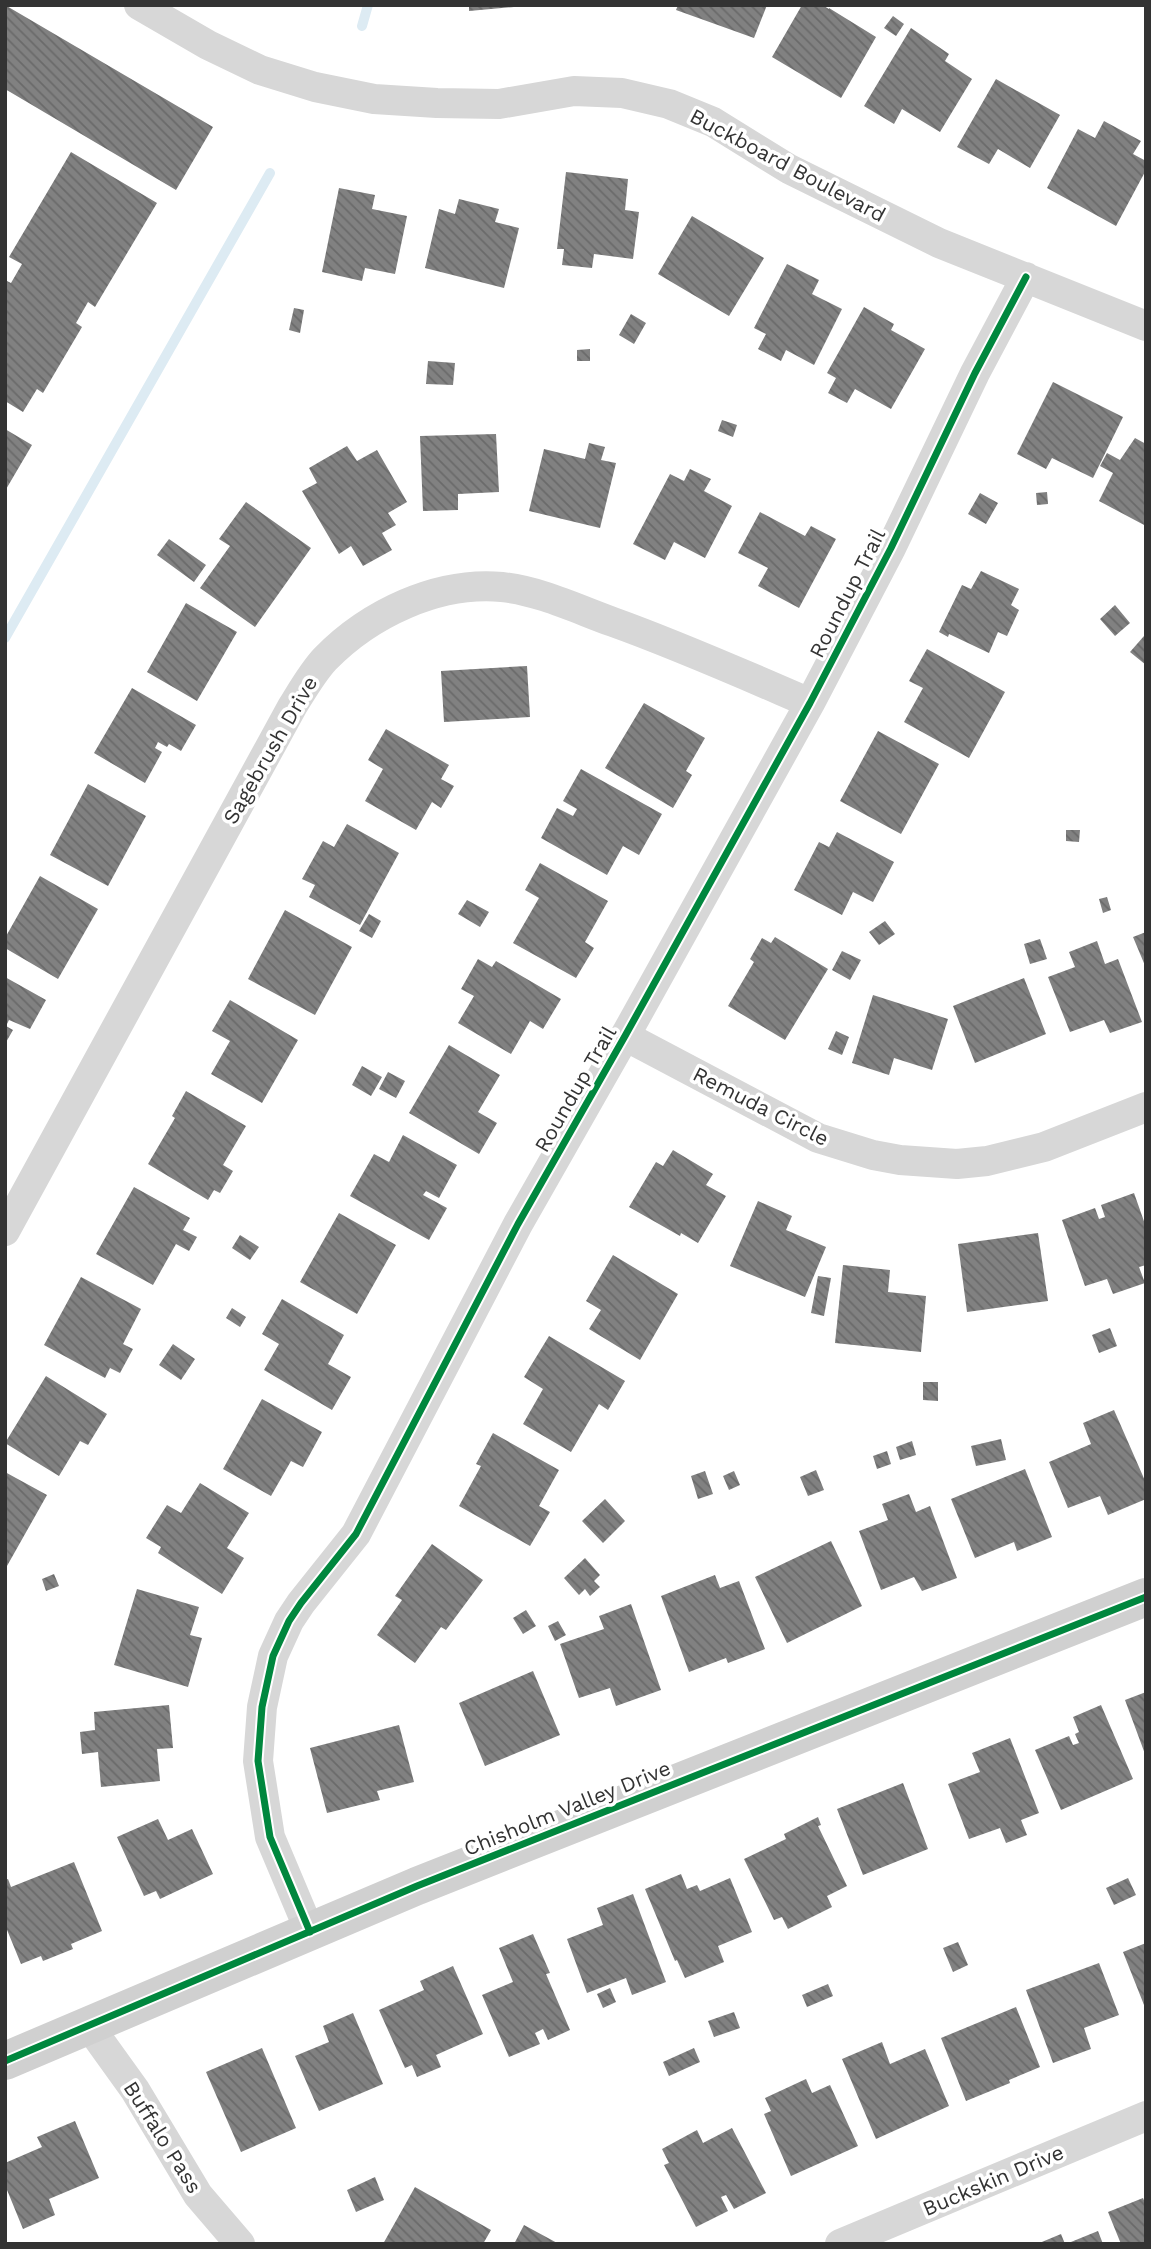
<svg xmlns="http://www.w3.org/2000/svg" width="1151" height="2249" viewBox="0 0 1151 2249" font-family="'Work Sans',sans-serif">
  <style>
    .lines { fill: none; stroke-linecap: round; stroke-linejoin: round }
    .stream { stroke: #ddebf3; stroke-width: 10 }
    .building { fill: url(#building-back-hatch) }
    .street { stroke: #d7d7d7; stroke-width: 30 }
    .secondary { stroke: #d0d0d0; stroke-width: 38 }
    .cycleway-casing { stroke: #fff; stroke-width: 11 }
    .cycleway { stroke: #00873e; stroke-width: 7 }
    .labels { text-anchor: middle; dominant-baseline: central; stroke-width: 7; stroke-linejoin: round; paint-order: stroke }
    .street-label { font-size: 21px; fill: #333; stroke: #fff }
  </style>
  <defs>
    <pattern id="building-back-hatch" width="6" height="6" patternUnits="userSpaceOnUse" patternTransform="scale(1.75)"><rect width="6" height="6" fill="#818181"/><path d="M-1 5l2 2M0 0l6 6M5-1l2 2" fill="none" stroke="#6a6a6a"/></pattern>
  </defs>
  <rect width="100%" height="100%" fill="#fff"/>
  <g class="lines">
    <path class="stream" d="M 362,26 L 368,5
      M 5,638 L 270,173"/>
  </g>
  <path class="building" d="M 5,5 L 213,127 L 176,190 L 5,89 Z
    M 469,5 L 514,5 L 514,7 L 469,11 Z
    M 678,5 L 767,5 L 754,38 L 676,10 Z
    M 802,5 L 822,5 L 829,9 L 829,8 L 876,37 L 841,98 L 772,57 Z
    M 893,16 L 904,24 L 896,36 L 884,28 Z
    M 911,28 L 949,54 L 945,61 L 972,79 L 940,132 L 902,109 L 894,124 L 864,106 Z
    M 996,79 L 1060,115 L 1030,168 L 998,149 L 989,164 L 957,147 Z
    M 1104,121 L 1141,141 L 1133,154 L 1146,161 L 1146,170 L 1116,226 L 1047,188 L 1078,129 L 1095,138 Z
    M 71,152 L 157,203 L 95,307 L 88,302 L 76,323 L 82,327 L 43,393 L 37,389 L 23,412 L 5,401 L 5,280 L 11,283 L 22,264 L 9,257 Z
    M 566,172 L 628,179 L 625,210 L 639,212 L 633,259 L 594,254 L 592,268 L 562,265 L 564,249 L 557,249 Z
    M 339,188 L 375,195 L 372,209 L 407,216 L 395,274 L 365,268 L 362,281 L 322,272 Z
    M 459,199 L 499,209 L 495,222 L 519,228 L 504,288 L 425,268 L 439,209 L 455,214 Z
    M 692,216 L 764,258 L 729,316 L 658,274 Z
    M 787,264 L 819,280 L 812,294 L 842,309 L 814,365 L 786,350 L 781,361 L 758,349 L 766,334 L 754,328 Z
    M 864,307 L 894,324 L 891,330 L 925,349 L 891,409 L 855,389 L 847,403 L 828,393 L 836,378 L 827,373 Z
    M 294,308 L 304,310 L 300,333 L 289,330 Z
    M 631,314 L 646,323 L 634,344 L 619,335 Z
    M 590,349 L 590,361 L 577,361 L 577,350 Z
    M 428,361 L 455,363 L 453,385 L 426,384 Z
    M 1053,382 L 1123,417 L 1093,478 L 1052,458 L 1046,469 L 1017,454 Z
    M 722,420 L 737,425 L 733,437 L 718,431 Z
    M 5,429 L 32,445 L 5,491 Z
    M 496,434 L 499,492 L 458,494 L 458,510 L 423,511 L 420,436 Z
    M 1135,438 L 1146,444 L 1146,526 L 1099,501 L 1113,473 L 1100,466 L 1107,453 L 1120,460 Z
    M 589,443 L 605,447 L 601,460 L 616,463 L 600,528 L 529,511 L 544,449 L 585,459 Z
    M 347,446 L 357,461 L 377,450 L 407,502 L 388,513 L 396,525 L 382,533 L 392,550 L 363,566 L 351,546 L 339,554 L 302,491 L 317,483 L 309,468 Z
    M 690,469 L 711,479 L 704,491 L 732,506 L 705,558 L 674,542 L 665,560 L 633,544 L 670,474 L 684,481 Z
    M 1047,492 L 1048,504 L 1037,505 L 1036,493 Z
    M 980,493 L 998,503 L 986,524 L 968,514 Z
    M 246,502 L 311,548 L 255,627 L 200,588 L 230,546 L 219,539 Z
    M 760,512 L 805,536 L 811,526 L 836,539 L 799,608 L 758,586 L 768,568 L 738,553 Z
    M 169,539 L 206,565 L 194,582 L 157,555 Z
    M 981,571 L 1019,589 L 1011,605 L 1019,610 L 1007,636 L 998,632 L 989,653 L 949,634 L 948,637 L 939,632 L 962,585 L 971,589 Z
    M 186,603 L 237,632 L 197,701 L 147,672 Z
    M 1115,605 L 1130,623 L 1115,636 L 1100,619 Z
    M 1144,636 L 1146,637 L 1146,665 L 1130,652 Z
    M 927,649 L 1005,692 L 969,758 L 904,722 L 923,688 L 909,681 Z
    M 527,666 L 530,717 L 444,722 L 441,671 Z
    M 132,688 L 196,725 L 181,751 L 169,744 L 167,747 L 158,742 L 155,748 L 162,752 L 145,783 L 94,753 Z
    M 644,703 L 705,738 L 686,771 L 692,775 L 673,808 L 605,768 Z
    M 386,729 L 449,765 L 441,779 L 454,786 L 441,808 L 432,802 L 416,830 L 365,801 L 383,769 L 368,760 Z
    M 878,731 L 939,764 L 901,834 L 840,801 Z
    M 581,769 L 662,814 L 639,855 L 623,846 L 607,875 L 541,838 L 557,808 L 573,816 L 577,809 L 563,801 Z
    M 88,784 L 146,816 L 108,886 L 50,855 Z
    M 347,824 L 399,853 L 360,925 L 309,897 L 315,885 L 302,879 L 323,841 L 334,847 Z
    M 1066,830 L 1080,830 L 1079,842 L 1066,841 Z
    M 837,832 L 894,862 L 873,902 L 853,892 L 842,915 L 794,890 L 819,842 L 829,847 Z
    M 540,863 L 608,901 L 585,942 L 594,948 L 576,978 L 513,943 L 539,898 L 525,890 Z
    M 40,876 L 98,909 L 58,979 L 5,948 L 5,938 Z
    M 1107,897 L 1111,910 L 1103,913 L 1099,899 Z
    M 467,900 L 489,912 L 480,927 L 458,914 Z
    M 285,910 L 352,947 L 315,1015 L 248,979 Z
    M 369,914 L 381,921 L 372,938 L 359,931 Z
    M 885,921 L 895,934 L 879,945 L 869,932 Z
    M 1146,932 L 1146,968 L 1133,937 Z
    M 775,937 L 828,969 L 785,1040 L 728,1006 L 754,962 L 750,959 L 762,938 L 771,943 Z
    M 1040,939 L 1047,959 L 1030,964 L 1024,944 Z
    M 1097,941 L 1105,964 L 1118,959 L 1142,1022 L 1110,1033 L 1104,1020 L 1070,1032 L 1048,977 L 1075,967 L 1069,952 Z
    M 842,951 L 861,960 L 850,980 L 832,970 Z
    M 478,959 L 492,967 L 496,961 L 561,999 L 543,1029 L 530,1021 L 511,1054 L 458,1023 L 474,996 L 461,989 Z
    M 5,977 L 46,1000 L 30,1029 L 9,1020 L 6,1026 L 13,1030 L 5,1044 Z
    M 1024,978 L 1046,1034 L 975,1063 L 953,1006 Z
    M 873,995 L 948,1019 L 932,1070 L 894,1058 L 889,1075 L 852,1063 Z
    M 230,1000 L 298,1040 L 262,1103 L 211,1074 L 230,1041 L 212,1031 Z
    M 836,1031 L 849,1037 L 842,1055 L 828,1049 Z
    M 449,1045 L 500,1075 L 478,1112 L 497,1123 L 479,1154 L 409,1113 Z
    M 362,1066 L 382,1077 L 371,1096 L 352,1085 Z
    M 388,1072 L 405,1081 L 396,1098 L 379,1089 Z
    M 186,1091 L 246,1126 L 223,1165 L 233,1171 L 220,1193 L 214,1190 L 208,1200 L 148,1164 L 175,1118 L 172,1116 Z
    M 403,1135 L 457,1165 L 439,1198 L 426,1191 L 423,1195 L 447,1208 L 429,1240 L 350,1196 L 374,1154 L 389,1162 Z
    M 673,1150 L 713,1174 L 706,1185 L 726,1196 L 698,1243 L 681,1233 L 680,1236 L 629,1207 L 656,1162 L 663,1166 Z
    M 134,1187 L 190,1218 L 183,1230 L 197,1237 L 189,1251 L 176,1244 L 153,1285 L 96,1254 Z
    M 1134,1193 L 1146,1227 L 1146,1265 L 1139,1267 L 1145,1283 L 1113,1294 L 1107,1279 L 1085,1286 L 1062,1220 L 1095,1208 L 1099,1219 L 1105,1217 L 1101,1205 Z
    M 758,1201 L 792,1216 L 786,1230 L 826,1247 L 805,1297 L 730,1266 Z
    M 339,1213 L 396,1245 L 357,1314 L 300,1282 Z
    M 1038,1233 L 1048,1301 L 967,1312 L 958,1244 Z
    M 240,1235 L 259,1247 L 250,1260 L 232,1248 Z
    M 613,1255 L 678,1294 L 640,1360 L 589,1329 L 601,1310 L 586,1301 Z
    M 843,1265 L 890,1270 L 888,1292 L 926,1296 L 921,1352 L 835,1343 Z
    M 818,1276 L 831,1278 L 824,1316 L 811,1313 Z
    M 81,1277 L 141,1309 L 123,1344 L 133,1349 L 120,1373 L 110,1368 L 105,1378 L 44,1345 Z
    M 282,1299 L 344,1335 L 328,1364 L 351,1377 L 332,1410 L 264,1370 L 279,1344 L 262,1334 Z
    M 232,1308 L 246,1317 L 240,1327 L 226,1318 Z
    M 1110,1328 L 1117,1346 L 1099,1353 L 1092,1335 Z
    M 549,1336 L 625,1381 L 608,1410 L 599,1404 L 571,1452 L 523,1424 L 543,1389 L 524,1377 Z
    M 173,1344 L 195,1359 L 181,1380 L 159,1365 Z
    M 46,1376 L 107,1414 L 88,1445 L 80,1441 L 59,1476 L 5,1443 Z
    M 923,1382 L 938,1382 L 938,1401 L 923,1400 Z
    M 262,1399 L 322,1432 L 303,1467 L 291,1461 L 271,1496 L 223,1469 Z
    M 1114,1410 L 1146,1483 L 1146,1499 L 1108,1515 L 1100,1496 L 1068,1508 L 1049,1462 L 1091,1444 L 1083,1423 Z
    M 493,1433 L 559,1470 L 539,1506 L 550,1512 L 530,1546 L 459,1506 L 481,1466 L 476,1464 Z
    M 1001,1439 L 1006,1460 L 976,1466 L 971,1446 Z
    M 912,1441 L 916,1455 L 900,1460 L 896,1447 Z
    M 887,1451 L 891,1464 L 877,1469 L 873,1456 Z
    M 1025,1469 L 1052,1537 L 1017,1551 L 1014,1542 L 975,1558 L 951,1499 Z
    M 816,1470 L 824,1490 L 808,1496 L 800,1477 Z
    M 705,1471 L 713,1494 L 698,1499 L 691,1476 Z
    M 734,1471 L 740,1485 L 729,1490 L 723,1476 Z
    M 5,1472 L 47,1495 L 7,1566 L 5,1565 Z
    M 200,1483 L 249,1513 L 227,1548 L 244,1558 L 222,1594 L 158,1553 L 161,1547 L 146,1538 L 167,1505 L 181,1513 Z
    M 909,1494 L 916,1512 L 930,1506 L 957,1578 L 922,1591 L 914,1577 L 881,1590 L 859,1531 L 888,1520 L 882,1504 Z
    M 605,1499 L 625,1521 L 603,1543 L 582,1521 Z
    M 831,1541 L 862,1606 L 787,1643 L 755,1577 Z
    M 432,1544 L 483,1580 L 446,1630 L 441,1627 L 415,1663 L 377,1635 L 402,1600 L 395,1596 Z
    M 585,1558 L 600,1575 L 594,1581 L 600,1587 L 590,1596 L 585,1589 L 579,1595 L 564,1578 Z
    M 54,1574 L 59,1586 L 46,1591 L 42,1579 Z
    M 715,1575 L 720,1588 L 739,1581 L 765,1649 L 728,1663 L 726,1658 L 689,1672 L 661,1596 Z
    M 137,1589 L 199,1607 L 190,1635 L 202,1638 L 188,1687 L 114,1665 Z
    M 631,1604 L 661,1690 L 616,1706 L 610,1688 L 579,1698 L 560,1644 L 604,1629 L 599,1616 Z
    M 526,1610 L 536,1626 L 523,1634 L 513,1618 Z
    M 558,1621 L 566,1635 L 555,1641 L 548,1626 Z
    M 533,1671 L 560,1735 L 485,1766 L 459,1703 Z
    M 1146,1692 L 1146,1754 L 1145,1754 L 1125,1700 Z
    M 169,1705 L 173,1748 L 157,1749 L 160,1781 L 101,1787 L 98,1752 L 82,1754 L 80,1732 L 95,1730 L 94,1712 Z
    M 1101,1705 L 1133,1779 L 1061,1810 L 1035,1750 L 1069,1736 L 1073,1745 L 1079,1743 L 1075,1734 L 1079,1732 L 1073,1717 Z
    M 399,1725 L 414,1782 L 377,1791 L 380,1800 L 327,1813 L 310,1748 Z
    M 1010,1738 L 1039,1813 L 1021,1820 L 1027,1835 L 1006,1843 L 1000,1828 L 969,1839 L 948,1784 L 980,1772 L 972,1753 Z
    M 903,1783 L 928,1849 L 863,1875 L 837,1809 Z
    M 818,1817 L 821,1825 L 818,1826 L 847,1886 L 827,1896 L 832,1907 L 788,1929 L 782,1917 L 774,1920 L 744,1859 L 786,1839 L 784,1834 Z
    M 158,1819 L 168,1840 L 192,1829 L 213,1874 L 160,1899 L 156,1891 L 144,1896 L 117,1837 Z
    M 74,1862 L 102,1931 L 71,1944 L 73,1949 L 43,1961 L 41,1956 L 21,1964 L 5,1925 L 5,1880 L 8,1879 L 11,1887 Z
    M 681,1874 L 687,1889 L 697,1885 L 700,1891 L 730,1878 L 752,1932 L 718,1946 L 724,1962 L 685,1978 L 677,1960 L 675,1961 L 645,1889 Z
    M 1128,1878 L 1136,1895 L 1114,1905 L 1106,1888 Z
    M 633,1894 L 666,1982 L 632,1995 L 626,1978 L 587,1993 L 567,1939 L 603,1925 L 597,1908 Z
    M 533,1934 L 550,1973 L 546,1974 L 570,2030 L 548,2040 L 543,2029 L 535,2033 L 540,2044 L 509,2057 L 482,1995 L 513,1982 L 499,1948 Z
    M 958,1942 L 968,1965 L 953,1972 L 943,1948 Z
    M 1146,1943 L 1146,2010 L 1123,1952 Z
    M 1099,1963 L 1119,2015 L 1084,2028 L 1091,2049 L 1053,2063 L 1026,1990 Z
    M 453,1966 L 483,2034 L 436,2055 L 441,2067 L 417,2077 L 412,2065 L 405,2068 L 379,2010 L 424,1990 L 420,1981 Z
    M 828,1984 L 833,1996 L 807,2007 L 802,1995 Z
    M 610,1988 L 616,2002 L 603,2008 L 597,1994 Z
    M 1016,2007 L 1040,2067 L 1009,2080 L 1010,2083 L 966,2101 L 941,2038 Z
    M 734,2012 L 740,2028 L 714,2037 L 708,2021 Z
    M 353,2013 L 383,2084 L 319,2111 L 295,2056 L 329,2042 L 323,2026 Z
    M 882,2042 L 890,2064 L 925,2049 L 949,2106 L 876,2139 L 842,2059 Z
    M 262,2048 L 296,2128 L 241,2152 L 206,2072 Z
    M 694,2048 L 700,2062 L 669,2076 L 663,2062 Z
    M 806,2079 L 812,2093 L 830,2085 L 858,2146 L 791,2176 L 764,2114 L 771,2111 L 765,2098 Z
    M 75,2121 L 99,2178 L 49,2199 L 55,2215 L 23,2229 L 5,2185 L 5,2163 L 42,2147 L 37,2137 Z
    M 732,2128 L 766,2193 L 734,2209 L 726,2195 L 721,2197 L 728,2211 L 696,2227 L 664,2165 L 669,2163 L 662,2149 L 697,2130 L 703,2143 Z
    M 375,2177 L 384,2200 L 356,2212 L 347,2190 Z
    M 415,2187 L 491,2230 L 483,2244 L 383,2244 Z
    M 1143,2198 L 1146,2205 L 1146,2244 L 1121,2244 L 1108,2212 Z
    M 524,2225 L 559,2244 L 514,2244 Z
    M 1098,2231 L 1103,2244 L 1066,2244 Z
    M 1061,2234 L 1065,2244 L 1037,2244 Z"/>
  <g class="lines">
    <path class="street" d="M 139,5 L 208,45 L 260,70 L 315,87 L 374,99 L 437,103 L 499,104 L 574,91 L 622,93 L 669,104 L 713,122 L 789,169 L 939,243 L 1146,326
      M 625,1036 L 818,1138 L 873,1155 L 900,1160 L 957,1164 L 987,1161 L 1044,1147 L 1146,1107
      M 5,1231 L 292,707 C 302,691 312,673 325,659 C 369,614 437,581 502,587 C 540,591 577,609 613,622 C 680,646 745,675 810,703
      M 310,1932 L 270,1837 L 258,1761 L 262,1707 L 273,1656 L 289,1621 L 301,1603 L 356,1534 L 518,1224 L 625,1036 L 810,703 L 891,548 L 975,373 L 1026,277
      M 89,2026 L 135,2090 L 198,2195 L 240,2244
      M 840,2244 L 1146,2116"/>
    <path class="secondary" d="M 5,2061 L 417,1886 L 1146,1597"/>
    <defs>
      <path id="cycleway" d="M 310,1932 L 270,1837 L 258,1761 L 262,1707 L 273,1656 L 289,1621 L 301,1603 L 356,1534 L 518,1224 L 625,1036 L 810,703 L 891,548 L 975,373 L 1026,277
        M 5,2061 L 417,1886 L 1146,1597"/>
    </defs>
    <use href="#cycleway" class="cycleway-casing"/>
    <use href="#cycleway" class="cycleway"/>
  </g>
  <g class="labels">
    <g class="street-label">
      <text transform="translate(788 165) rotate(28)">Buckboard Boulevard</text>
      <text transform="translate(847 593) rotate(-63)">Roundup Trail</text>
      <text transform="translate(270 750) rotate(-60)">Sagebrush Drive</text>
      <text transform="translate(575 1089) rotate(-60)">Roundup Trail</text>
      <text transform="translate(761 1106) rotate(27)">Remuda Circle</text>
      <text transform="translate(567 1808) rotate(-22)">Chisholm Valley Drive</text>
      <text transform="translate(163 2137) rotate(58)">Buffalo Pass</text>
      <text transform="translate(993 2180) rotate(-23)">Buckskin Drive</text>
    </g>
  </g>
  <rect width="1151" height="2249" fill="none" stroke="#333333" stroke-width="14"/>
</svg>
